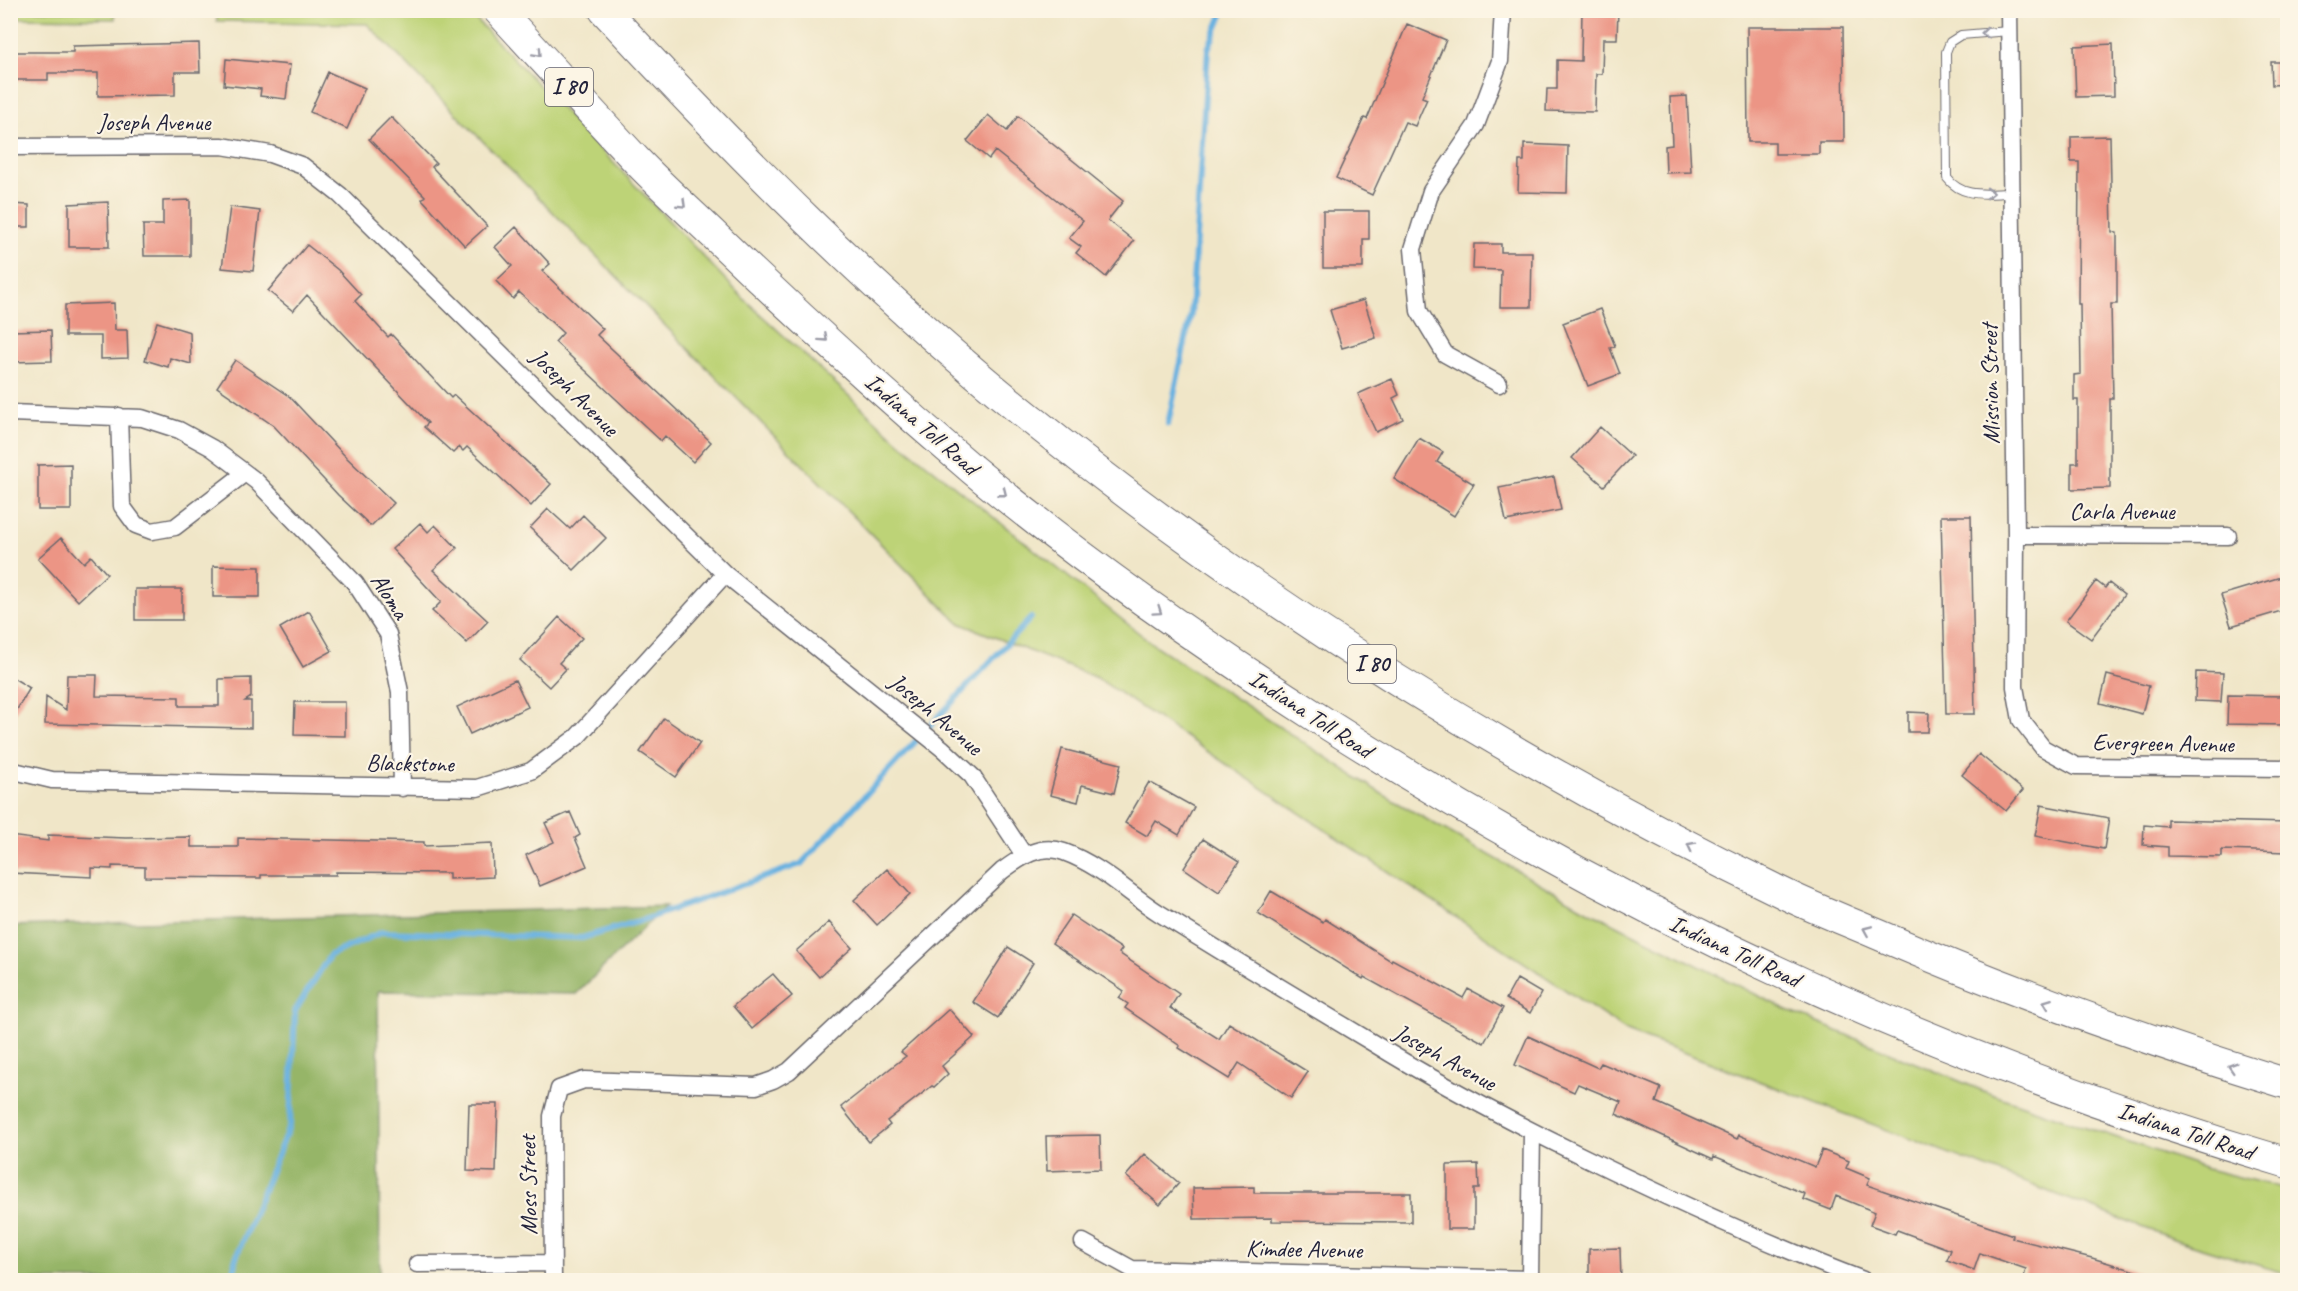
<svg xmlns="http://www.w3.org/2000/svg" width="2298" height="1291" viewBox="0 0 2298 1291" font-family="Caveat,sans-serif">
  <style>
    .green { fill: #bdd377; stroke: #707a59; stroke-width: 1.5 }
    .forest { fill: #96b568; stroke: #5c6c52; stroke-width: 1.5 }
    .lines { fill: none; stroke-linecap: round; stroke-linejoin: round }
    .stream { stroke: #68b1e0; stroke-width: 6 }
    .building { fill: #ec9585 }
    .lane-casing { stroke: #6a676c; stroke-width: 10 }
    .street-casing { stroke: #6a676c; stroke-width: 19 }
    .highway-casing { stroke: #6a676c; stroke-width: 32 }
    .lane { stroke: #fff; stroke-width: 8 }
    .street { stroke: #fff; stroke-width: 16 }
    .highway { stroke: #fff; stroke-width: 30 }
    .oneway { stroke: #9c9ca7 }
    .labels { text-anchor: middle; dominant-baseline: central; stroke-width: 4.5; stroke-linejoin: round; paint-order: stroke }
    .shield { fill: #fcf5e5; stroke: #63616e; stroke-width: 1.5 }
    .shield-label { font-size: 22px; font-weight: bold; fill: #22223b }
    .street-label { font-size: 24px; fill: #22223b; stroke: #fcf5e5 }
  </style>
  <rect width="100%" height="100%" fill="#fcf5e5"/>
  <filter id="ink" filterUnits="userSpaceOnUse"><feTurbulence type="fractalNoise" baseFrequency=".0167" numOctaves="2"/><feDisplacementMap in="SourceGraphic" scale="12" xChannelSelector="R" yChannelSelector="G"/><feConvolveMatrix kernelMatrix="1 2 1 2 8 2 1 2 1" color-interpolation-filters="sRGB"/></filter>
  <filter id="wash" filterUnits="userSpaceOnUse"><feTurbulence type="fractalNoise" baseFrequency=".008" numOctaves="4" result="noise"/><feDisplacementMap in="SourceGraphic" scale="24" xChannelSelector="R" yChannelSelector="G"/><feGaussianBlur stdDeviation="1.35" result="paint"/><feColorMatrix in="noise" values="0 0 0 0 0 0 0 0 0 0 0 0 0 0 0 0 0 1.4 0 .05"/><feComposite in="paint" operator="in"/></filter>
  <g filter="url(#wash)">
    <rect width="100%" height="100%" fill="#f0e6c8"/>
    <path class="green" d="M 11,10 L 115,11 L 115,19 L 11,18 Z
      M 217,10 L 468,11 L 745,300 L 899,442 L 1154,645 L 1382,794 L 1583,908 L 1793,1013 L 1991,1094 L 2207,1169 L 2287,1189 L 2287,1274 L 2179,1241 L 1627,1031 L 1097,678 L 959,623 L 367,24 L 217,21 Z"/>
    <path class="forest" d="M 666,906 L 576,994 L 378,991 L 380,1280 L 11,1280 L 11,926 Z"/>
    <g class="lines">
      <path class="stream" d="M 1168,424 L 1191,314 L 1208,49 L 1224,10
        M 233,1280 L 235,1260 L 290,1124 L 295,1011 L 330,955 L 382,932 L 582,938 L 643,920 L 801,864 L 1031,618"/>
    </g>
    <g id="blocks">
      <path class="building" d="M 1582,10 L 1618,10 L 1617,39 L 1603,39 L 1602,74 L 1596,74 L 1595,112 L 1546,111 L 1547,89 L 1557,89 L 1557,60 L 1581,61 Z
        M 1407,24 L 1446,40 L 1422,97 L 1427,99 L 1415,126 L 1405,122 L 1372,195 L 1336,178 L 1364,118 L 1367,119 Z
        M 1747,27 L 1843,27 L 1844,142 L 1819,142 L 1819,154 L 1775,154 L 1775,142 L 1748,142 Z
        M 199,43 L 200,72 L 175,72 L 175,95 L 98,96 L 98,73 L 48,73 L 48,80 L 10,80 L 10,52 L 73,52 L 73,46 Z
        M 2113,44 L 2114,96 L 2076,97 L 2074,46 Z
        M 226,59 L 290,65 L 286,99 L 260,96 L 261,89 L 224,85 Z
        M 2271,62 L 2288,62 L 2288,84 L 2272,85 Z
        M 328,72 L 365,88 L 347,129 L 310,112 Z
        M 1687,96 L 1691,172 L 1666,173 L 1665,146 L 1672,145 L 1670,97 Z
        M 988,115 L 1007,131 L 1018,116 L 1123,201 L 1108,220 L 1134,241 L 1106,277 L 1076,253 L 1081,247 L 1069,238 L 1083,221 L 995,151 L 989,159 L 967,141 Z
        M 391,117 L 436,163 L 432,167 L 487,226 L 465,246 L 422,199 L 425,196 L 369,139 Z
        M 2110,136 L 2112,232 L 2117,233 L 2117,304 L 2111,304 L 2113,399 L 2110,399 L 2110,488 L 2072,489 L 2072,463 L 2078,463 L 2078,400 L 2074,400 L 2074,375 L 2081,374 L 2080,304 L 2078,304 L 2079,162 L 2071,162 L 2071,137 Z
        M 1524,144 L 1568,146 L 1567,193 L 1518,192 L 1519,161 L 1524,161 Z
        M 190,200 L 190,256 L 144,256 L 143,225 L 163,225 L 163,201 Z
        M 108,202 L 109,247 L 69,247 L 69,204 Z
        M 10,204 L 29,205 L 29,227 L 10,227 Z
        M 230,207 L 260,211 L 253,271 L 222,268 Z
        M 1323,211 L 1369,211 L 1369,239 L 1363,239 L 1363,268 L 1323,268 Z
        M 516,227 L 550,264 L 542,271 L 603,329 L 597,335 L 711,442 L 693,462 L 665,436 L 661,441 L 555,342 L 563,333 L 519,292 L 513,299 L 496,281 L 512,266 L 495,247 Z
        M 1474,244 L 1501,244 L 1501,252 L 1532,252 L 1531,307 L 1500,307 L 1501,270 L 1473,269 Z
        M 307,245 L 338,270 L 361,295 L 355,301 L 388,337 L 391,334 L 451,398 L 454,395 L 551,484 L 531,506 L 467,447 L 463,451 L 459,447 L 453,453 L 424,427 L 428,423 L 307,295 L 293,311 L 268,291 Z
        M 1364,300 L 1376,338 L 1342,348 L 1330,310 Z
        M 114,303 L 115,330 L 127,330 L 128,358 L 101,359 L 101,336 L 65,336 L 65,305 Z
        M 1600,309 L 1615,346 L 1610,348 L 1620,374 L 1588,386 L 1563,323 Z
        M 157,322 L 190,332 L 191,364 L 170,358 L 168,367 L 145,360 Z
        M 51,330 L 52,361 L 10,362 L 10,331 Z
        M 235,360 L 290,397 L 346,457 L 394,503 L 371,526 L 338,495 L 274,426 L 217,387 Z
        M 1392,379 L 1399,395 L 1393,398 L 1403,419 L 1376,432 L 1358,394 Z
        M 1600,427 L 1632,456 L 1604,486 L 1572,458 Z
        M 1419,438 L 1443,452 L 1437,462 L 1474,484 L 1454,516 L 1394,479 Z
        M 71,464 L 71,510 L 38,510 L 38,465 Z
        M 1554,477 L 1561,510 L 1506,521 L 1499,488 Z
        M 548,509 L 570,529 L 583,515 L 606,538 L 574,570 L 530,528 Z
        M 1941,516 L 1971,516 L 1975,714 L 1946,714 Z
        M 420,523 L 428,532 L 435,525 L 457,548 L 433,570 L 488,621 L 467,643 L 432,611 L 441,602 L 392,549 Z
        M 61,538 L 84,563 L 91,556 L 107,574 L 78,601 L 38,558 Z
        M 213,566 L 260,567 L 260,597 L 213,597 Z
        M 2281,577 L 2288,600 L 2288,609 L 2231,626 L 2221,595 Z
        M 2096,581 L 2105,588 L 2109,583 L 2124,595 L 2091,639 L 2066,621 Z
        M 135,589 L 182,589 L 182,620 L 135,620 Z
        M 309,611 L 332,651 L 303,667 L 280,628 Z
        M 559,617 L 582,638 L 559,663 L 566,669 L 549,687 L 520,660 Z
        M 2196,672 L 2223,673 L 2221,702 L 2195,701 Z
        M 67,675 L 97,675 L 96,696 L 179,697 L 179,706 L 219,706 L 219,679 L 251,678 L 251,697 L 245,701 L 251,701 L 251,728 L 45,724 L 46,697 L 66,710 Z
        M 2107,675 L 2149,686 L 2142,714 L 2100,703 Z
        M 10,676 L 30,688 L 10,721 Z
        M 515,680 L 528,707 L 470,734 L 457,707 Z
        M 2228,695 L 2286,696 L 2285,725 L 2227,724 Z
        M 295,702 L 345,702 L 345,736 L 294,735 Z
        M 1908,712 L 1929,713 L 1928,732 L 1908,732 Z
        M 664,718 L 700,743 L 676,777 L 640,752 Z
        M 1062,749 L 1121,764 L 1114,793 L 1082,785 L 1078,802 L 1050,795 Z
        M 1979,754 L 2023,790 L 2006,811 L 1962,775 Z
        M 1149,782 L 1194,807 L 1179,835 L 1156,821 L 1147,836 L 1125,823 Z
        M 2041,805 L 2109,818 L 2104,849 L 2035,836 Z
        M 570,812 L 580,835 L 575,838 L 587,866 L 540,886 L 526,855 L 554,842 L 545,823 Z
        M 2168,820 L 2288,823 L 2288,852 L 2222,850 L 2222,857 L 2168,856 L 2168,847 L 2143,845 L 2144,825 L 2168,827 Z
        M 48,835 L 126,838 L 191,837 L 191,847 L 238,847 L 238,838 L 424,842 L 424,846 L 492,843 L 493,877 L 449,879 L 449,873 L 336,872 L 336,875 L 261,875 L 261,878 L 145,877 L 145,867 L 112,866 L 112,869 L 92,868 L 92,877 L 10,873 L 10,836 L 48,841 Z
        M 1203,839 L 1239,862 L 1219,892 L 1184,868 Z
        M 887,869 L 910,894 L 877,925 L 854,900 Z
        M 1271,891 L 1323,922 L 1325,919 L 1391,961 L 1392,959 L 1463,998 L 1468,989 L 1503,1008 L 1484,1043 L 1364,977 L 1363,979 L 1258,913 Z
        M 1071,915 L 1122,949 L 1119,953 L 1179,994 L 1170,1008 L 1219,1039 L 1229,1023 L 1308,1072 L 1291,1098 L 1239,1063 L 1229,1079 L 1179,1048 L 1180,1046 L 1125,1008 L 1128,1004 L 1119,998 L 1124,991 L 1052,943 Z
        M 829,922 L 852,948 L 819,977 L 796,951 Z
        M 1008,947 L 1033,963 L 998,1018 L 973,1002 Z
        M 773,974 L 792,996 L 752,1029 L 733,1006 Z
        M 1517,979 L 1541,993 L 1530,1013 L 1506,999 Z
        M 949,1009 L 974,1037 L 942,1066 L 948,1074 L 934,1087 L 932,1086 L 887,1121 L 890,1125 L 869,1142 L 841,1107 L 906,1056 L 901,1052 Z
        M 1528,1036 L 1598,1068 L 1601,1063 L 1661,1088 L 1656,1102 L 1737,1139 L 1739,1135 L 1815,1167 L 1822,1150 L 1849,1161 L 1846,1168 L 1870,1178 L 1867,1185 L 2013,1235 L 2012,1238 L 2092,1258 L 2152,1276 L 2151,1281 L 2023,1281 L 2026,1269 L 1980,1253 L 1974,1270 L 1947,1260 L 1951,1250 L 1897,1230 L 1895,1234 L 1870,1225 L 1875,1212 L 1836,1196 L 1831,1210 L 1803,1199 L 1805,1194 L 1714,1156 L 1713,1159 L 1616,1114 L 1621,1102 L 1578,1084 L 1574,1092 L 1515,1065 Z
        M 469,1104 L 498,1104 L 496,1172 L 467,1171 Z
        M 1100,1135 L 1101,1169 L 1047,1171 L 1046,1136 Z
        M 1145,1154 L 1179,1183 L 1160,1205 L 1126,1176 Z
        M 1478,1164 L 1479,1189 L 1474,1189 L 1474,1229 L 1447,1229 L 1447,1165 Z
        M 1254,1187 L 1254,1193 L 1411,1193 L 1411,1222 L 1272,1221 L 1272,1218 L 1194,1219 L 1193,1188 Z
        M 1620,1248 L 1621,1281 L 1589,1281 L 1589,1249 Z"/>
    </g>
  </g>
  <g filter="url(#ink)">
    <use href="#blocks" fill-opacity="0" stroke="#6a676c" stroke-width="1.5"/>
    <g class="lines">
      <defs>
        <path id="lane" d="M 2009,31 L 1961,35 L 1950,42 L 1946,52 L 1947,178 C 1963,199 1988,193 2011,193"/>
        <path id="street" d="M 2009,10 L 2016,535 L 2015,687 L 2021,720 L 2043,748 L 2076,766 L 2288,768
          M 10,147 L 222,146 L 270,154 L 303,166 L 340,195 L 725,574 L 943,749 L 972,776 L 1024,855
          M 1499,384 L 1445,354 L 1419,311 L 1413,249 L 1431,191 L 1476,125 L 1500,61 L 1503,10
          M 10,413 L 142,418 L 179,430 L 212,448 L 256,481 L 355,583 L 388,634 L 400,692 L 402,788
          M 119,416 L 122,506 L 136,525 L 152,531 L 175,527 L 245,473
          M 2016,535 L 2228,536
          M 10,770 L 52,780 L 477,788 L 531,771 L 577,737 L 725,574
          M 1083,1242 L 1132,1269 L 1530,1279
          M 417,1264 L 553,1263
          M 553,1280 L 552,1116 L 559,1089 L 584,1080 L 756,1086 L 773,1080 L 789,1071 L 1002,871 C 1021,857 1040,843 1064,852 C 1100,865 1128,893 1159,913 C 1230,957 1301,1000 1373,1043 C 1441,1085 1512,1122 1584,1157 C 1676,1202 1768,1244 1863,1280
          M 1530,1280 L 1532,1131"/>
        <path id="highway" d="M 498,10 C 545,61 591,112 638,162 C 663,188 690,212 716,237 C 799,317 885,395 973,470 C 1081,560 1197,641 1316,717 C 1620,913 1940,1061 2288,1163
          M 604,10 C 735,151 871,290 1021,411 C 1259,604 1518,766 1793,898 C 1821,911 1849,922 1877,934 C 2011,992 2148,1041 2288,1084"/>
      </defs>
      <use href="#lane" class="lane-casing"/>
      <use href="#street" class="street-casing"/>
      <use href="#highway" class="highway-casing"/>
      <use href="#lane" class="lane"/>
      <use href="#street" class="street"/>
      <use href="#highway" class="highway"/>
    </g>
    <defs><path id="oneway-chevron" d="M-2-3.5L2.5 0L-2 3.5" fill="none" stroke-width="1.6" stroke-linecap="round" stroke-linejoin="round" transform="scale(1.5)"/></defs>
    <g class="oneway">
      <use href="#oneway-chevron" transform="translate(1985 33) rotate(174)"/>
      <use href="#oneway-chevron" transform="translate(538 53) rotate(47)"/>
      <use href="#oneway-chevron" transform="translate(1990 193) rotate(-1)"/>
      <use href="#oneway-chevron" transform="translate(682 204) rotate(44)"/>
      <use href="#oneway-chevron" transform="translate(824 338) rotate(42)"/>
      <use href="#oneway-chevron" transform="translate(1003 493) rotate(38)"/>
      <use href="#oneway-chevron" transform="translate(1158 611) rotate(35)"/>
      <use href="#oneway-chevron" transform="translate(1691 846) rotate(-153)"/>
      <use href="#oneway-chevron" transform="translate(1867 930) rotate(-157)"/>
      <use href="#oneway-chevron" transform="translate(2047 1003) rotate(-159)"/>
      <use href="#oneway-chevron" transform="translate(2232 1067) rotate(-163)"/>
    </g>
  </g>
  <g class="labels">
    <g class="shield">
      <rect x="545" y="68" width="48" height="38" rx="4.5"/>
      <rect x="1348" y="645" width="48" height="38" rx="4.5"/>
    </g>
    <g class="shield-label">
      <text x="569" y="87">I 80</text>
      <text x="1372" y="664">I 80</text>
    </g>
    <g class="street-label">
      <text x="154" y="122">Joseph Avenue</text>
      <text transform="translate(1990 384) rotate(-91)">Mission Street</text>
      <text transform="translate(575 392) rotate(45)">Joseph Avenue</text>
      <text transform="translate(922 424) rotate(41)">Indiana Toll Road</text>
      <text x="2122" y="511">Carla Avenue</text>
      <text transform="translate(390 596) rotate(57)">Aloma</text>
      <text transform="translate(936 714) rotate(40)">Joseph Avenue</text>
      <text transform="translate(1311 714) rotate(33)">Indiana Toll Road</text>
      <text transform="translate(2163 743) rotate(1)">Evergreen Avenue</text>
      <text transform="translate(410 763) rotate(1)">Blackstone</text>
      <text transform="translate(1735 951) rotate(25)">Indiana Toll Road</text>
      <text transform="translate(1445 1057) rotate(29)">Joseph Avenue</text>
      <text transform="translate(2186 1131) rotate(18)">Indiana Toll Road</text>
      <text transform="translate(528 1185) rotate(-91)">Moss Street</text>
      <text transform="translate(1304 1249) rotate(1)">Kimdee Avenue</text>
    </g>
  </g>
  <rect width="2298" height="1291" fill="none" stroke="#fcf5e5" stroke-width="36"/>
</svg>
